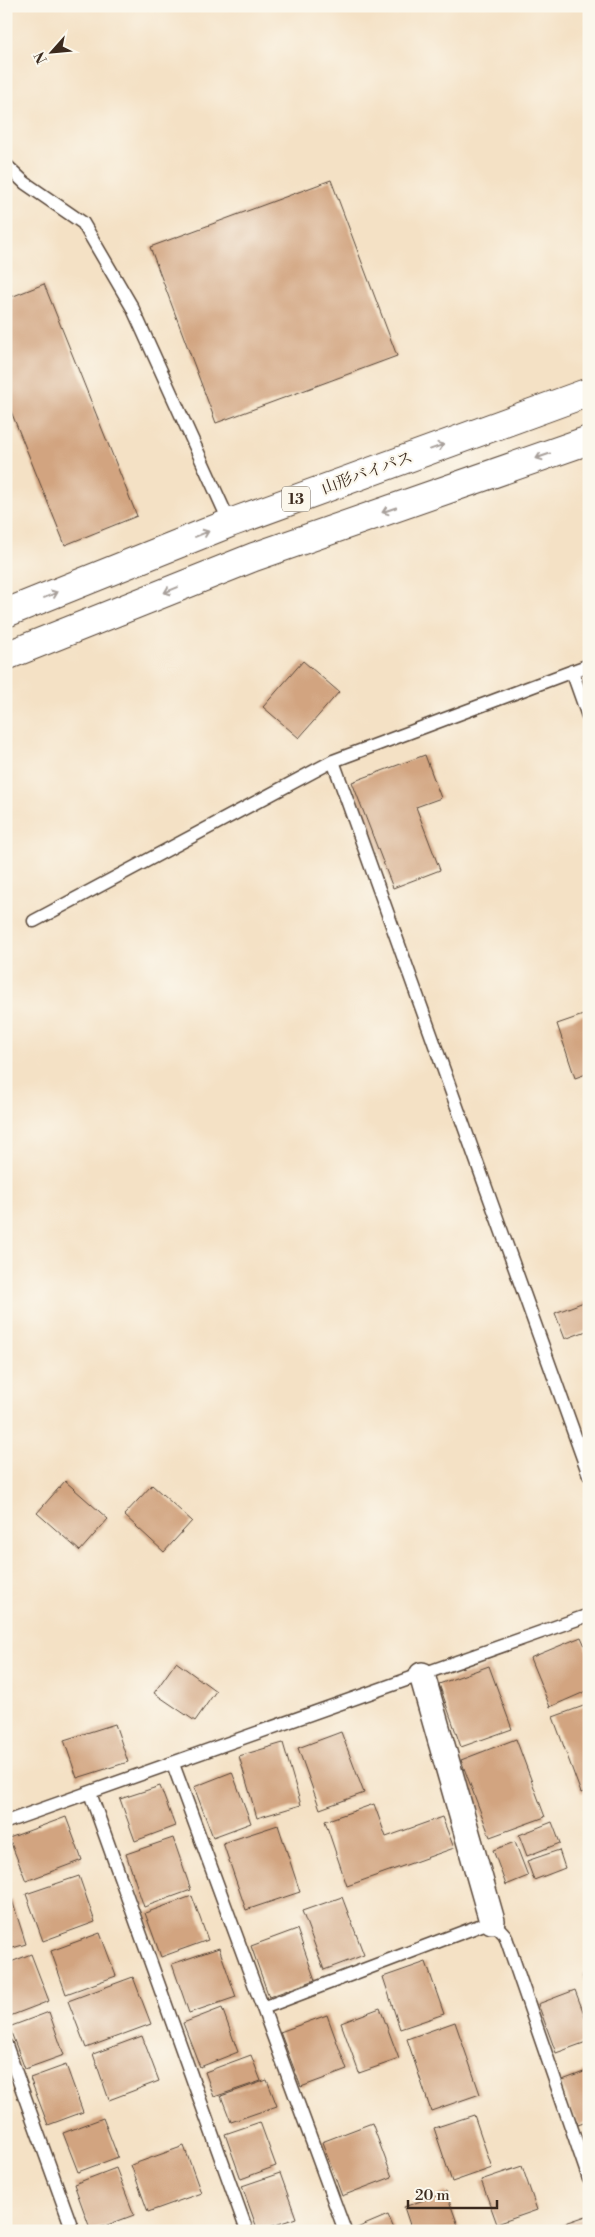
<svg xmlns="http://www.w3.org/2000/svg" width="595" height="2237" viewBox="0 0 595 2237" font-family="'Libre Bodoni','Noto Serif JP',serif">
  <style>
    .building { fill: #d2a480 }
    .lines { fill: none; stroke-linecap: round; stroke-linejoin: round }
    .lane-casing { stroke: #574537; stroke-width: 15 }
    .street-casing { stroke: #574537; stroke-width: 28 }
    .highway-casing { stroke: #574537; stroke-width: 30 }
    .lane { stroke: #fff; stroke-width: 12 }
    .street { stroke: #fff; stroke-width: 25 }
    .highway { stroke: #fff; stroke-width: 28 }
    .oneway { stroke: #a79f9a }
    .labels { text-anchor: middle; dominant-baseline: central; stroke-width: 4.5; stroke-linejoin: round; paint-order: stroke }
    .shield { fill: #fbf7ec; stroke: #75685c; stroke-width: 1 }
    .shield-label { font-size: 15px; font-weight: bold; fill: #3b2a1e }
    .street-label { font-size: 16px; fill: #3b2a1e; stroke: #fbf7ec }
  </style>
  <rect width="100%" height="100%" fill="#fbf7ec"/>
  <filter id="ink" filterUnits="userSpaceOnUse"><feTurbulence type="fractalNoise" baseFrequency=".02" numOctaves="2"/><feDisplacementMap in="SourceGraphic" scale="10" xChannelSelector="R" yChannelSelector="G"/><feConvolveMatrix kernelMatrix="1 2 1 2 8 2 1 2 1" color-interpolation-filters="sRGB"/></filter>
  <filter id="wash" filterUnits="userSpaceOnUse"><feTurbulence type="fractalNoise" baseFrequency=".0096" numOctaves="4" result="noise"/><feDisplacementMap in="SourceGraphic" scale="20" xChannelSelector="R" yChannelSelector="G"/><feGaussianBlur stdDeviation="1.12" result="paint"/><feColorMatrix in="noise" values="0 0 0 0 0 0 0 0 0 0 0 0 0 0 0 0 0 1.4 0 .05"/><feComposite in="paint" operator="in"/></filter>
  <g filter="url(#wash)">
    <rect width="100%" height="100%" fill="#f4e1c5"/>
    <g id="blocks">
      <path class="building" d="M 331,180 L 397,356 L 216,423 L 150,247 Z
        M 44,284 L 137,516 L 65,545 L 6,399 L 6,299 Z
        M 303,661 L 339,692 L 299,738 L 263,707 Z
        M 425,755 L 441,798 L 416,807 L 440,870 L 393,888 L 352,782 Z
        M 589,1013 L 589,1073 L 575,1078 L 557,1024 Z
        M 589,1300 L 589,1330 L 565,1339 L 555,1313 Z
        M 65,1481 L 108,1519 L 80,1551 L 37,1513 Z
        M 152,1485 L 192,1521 L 164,1552 L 124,1515 Z
        M 581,1637 L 589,1655 L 589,1690 L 550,1707 L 530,1658 Z
        M 176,1662 L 216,1691 L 195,1721 L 154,1693 Z
        M 489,1666 L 512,1729 L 461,1747 L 439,1684 Z
        M 589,1704 L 589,1790 L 581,1793 L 553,1717 Z
        M 115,1724 L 128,1762 L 77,1778 L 64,1740 Z
        M 341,1732 L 364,1793 L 320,1809 L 298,1748 Z
        M 516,1739 L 545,1817 L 490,1837 L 461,1760 Z
        M 283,1743 L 301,1805 L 257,1818 L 239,1756 Z
        M 232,1772 L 251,1823 L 213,1837 L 194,1787 Z
        M 160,1786 L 175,1826 L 135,1841 L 120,1799 Z
        M 374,1804 L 386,1837 L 442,1817 L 454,1848 L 347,1886 L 325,1821 Z
        M 66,1817 L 82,1860 L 26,1881 L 9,1838 Z
        M 552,1822 L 560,1843 L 527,1856 L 519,1835 Z
        M 278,1825 L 300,1892 L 246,1910 L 223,1843 Z
        M 173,1838 L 191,1890 L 144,1907 L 126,1854 Z
        M 515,1842 L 528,1876 L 506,1885 L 493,1850 Z
        M 559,1850 L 565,1868 L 534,1880 L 527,1861 Z
        M 79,1876 L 95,1922 L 43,1941 L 26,1894 Z
        M 192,1896 L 208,1940 L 161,1957 L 145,1913 Z
        M 342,1897 L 364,1955 L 324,1970 L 302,1911 Z
        M 12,1900 L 26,1944 L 6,1950 L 6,1901 Z
        M 297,1929 L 315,1980 L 269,1997 L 251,1946 Z
        M 100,1933 L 116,1976 L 66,1994 L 51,1951 Z
        M 219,1948 L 236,1997 L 189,2013 L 172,1964 Z
        M 31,1954 L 49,2001 L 10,2016 L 6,2006 L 6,1964 Z
        M 426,1962 L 444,2014 L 400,2029 L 383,1977 Z
        M 589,1971 L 589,1992 L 582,1974 Z
        M 133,1977 L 151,2024 L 86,2048 L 68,2001 Z
        M 575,1990 L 589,2027 L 589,2041 L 556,2053 L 538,2004 Z
        M 222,2008 L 238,2052 L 200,2067 L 183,2023 Z
        M 380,2008 L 399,2059 L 359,2073 L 341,2023 Z
        M 49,2012 L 64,2055 L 25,2069 L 9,2027 Z
        M 327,2015 L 347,2070 L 301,2087 L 280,2032 Z
        M 455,2022 L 480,2094 L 431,2111 L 407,2039 Z
        M 142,2036 L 159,2081 L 109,2100 L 93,2054 Z
        M 251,2055 L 261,2081 L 214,2097 L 205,2072 Z
        M 66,2065 L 83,2112 L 48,2125 L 30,2078 Z
        M 589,2070 L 589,2121 L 578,2125 L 560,2081 Z
        M 267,2080 L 277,2106 L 231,2122 L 221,2096 Z
        M 474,2115 L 492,2168 L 452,2182 L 434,2128 Z
        M 103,2118 L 118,2157 L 78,2172 L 63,2133 Z
        M 260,2122 L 276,2166 L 241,2179 L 225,2134 Z
        M 372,2123 L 392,2177 L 342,2196 L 322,2142 Z
        M 184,2146 L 201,2193 L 148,2212 L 131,2165 Z
        M 522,2166 L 537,2210 L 497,2224 L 481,2180 Z
        M 116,2168 L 134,2215 L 91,2231 L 74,2184 Z
        M 280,2173 L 296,2218 L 258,2231 L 242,2186 Z
        M 446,2192 L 460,2231 L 412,2231 L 404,2207 Z
        M 388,2215 L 395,2231 L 350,2231 Z
        M 586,2216 L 589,2231 L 556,2231 L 554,2227 Z"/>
    </g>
  </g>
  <g filter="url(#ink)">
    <use href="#blocks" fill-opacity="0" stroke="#574537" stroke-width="1"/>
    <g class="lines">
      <defs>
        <path id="lane" d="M 6,165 L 25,183 L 83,223 L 132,307 L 230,523
          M 572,671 L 589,719
          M 333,761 L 589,1475
          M 34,921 L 333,761 L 589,665
          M 173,1764 L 345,2231
          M 90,1793 L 247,2231
          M 6,1822 L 589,1615
          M 263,2008 L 492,1921 L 505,1935 L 589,2179
          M 6,2045 L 73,2231"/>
        <path id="street" d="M 422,1675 L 492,1921"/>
        <path id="highway" d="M 6,613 L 230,523 L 589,392
          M 6,656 L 254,557 L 589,440"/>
      </defs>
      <use href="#lane" class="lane-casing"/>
      <use href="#street" class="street-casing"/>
      <use href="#highway" class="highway-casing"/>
      <use href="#lane" class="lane"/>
      <use href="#street" class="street"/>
      <use href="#highway" class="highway"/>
    </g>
    <defs><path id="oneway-shaft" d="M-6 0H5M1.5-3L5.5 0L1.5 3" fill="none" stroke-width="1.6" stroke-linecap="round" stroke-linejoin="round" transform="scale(1.25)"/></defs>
    <g class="oneway">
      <use href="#oneway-shaft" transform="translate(437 447) rotate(-20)"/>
      <use href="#oneway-shaft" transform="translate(543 456) rotate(161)"/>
      <use href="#oneway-shaft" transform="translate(389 510) rotate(161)"/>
      <use href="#oneway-shaft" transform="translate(202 534) rotate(-22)"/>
      <use href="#oneway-shaft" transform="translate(171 590) rotate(158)"/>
      <use href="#oneway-shaft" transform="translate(51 595) rotate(-22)"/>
    </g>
  </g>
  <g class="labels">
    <rect class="shield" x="282" y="486.5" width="28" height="25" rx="4"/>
    <g class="shield-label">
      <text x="296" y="499">13</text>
    </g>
    <g class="street-label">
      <text transform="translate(367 473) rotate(-20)">山形バイパス</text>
    </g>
  </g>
  <rect width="595" height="2237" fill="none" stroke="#fbf7ec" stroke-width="25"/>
  <g transform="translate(52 52) rotate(243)" stroke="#fbf7ec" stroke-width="4" paint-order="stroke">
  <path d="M0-4L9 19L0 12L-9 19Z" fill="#3b2a1e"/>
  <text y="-8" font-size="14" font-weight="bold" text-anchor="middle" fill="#3b2a1e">N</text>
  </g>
  <path d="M408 2200v8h89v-8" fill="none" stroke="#3b2a1e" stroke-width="2.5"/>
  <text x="415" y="2200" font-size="15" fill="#3b2a1e" stroke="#fbf7ec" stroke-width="4" paint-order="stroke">20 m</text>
</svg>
